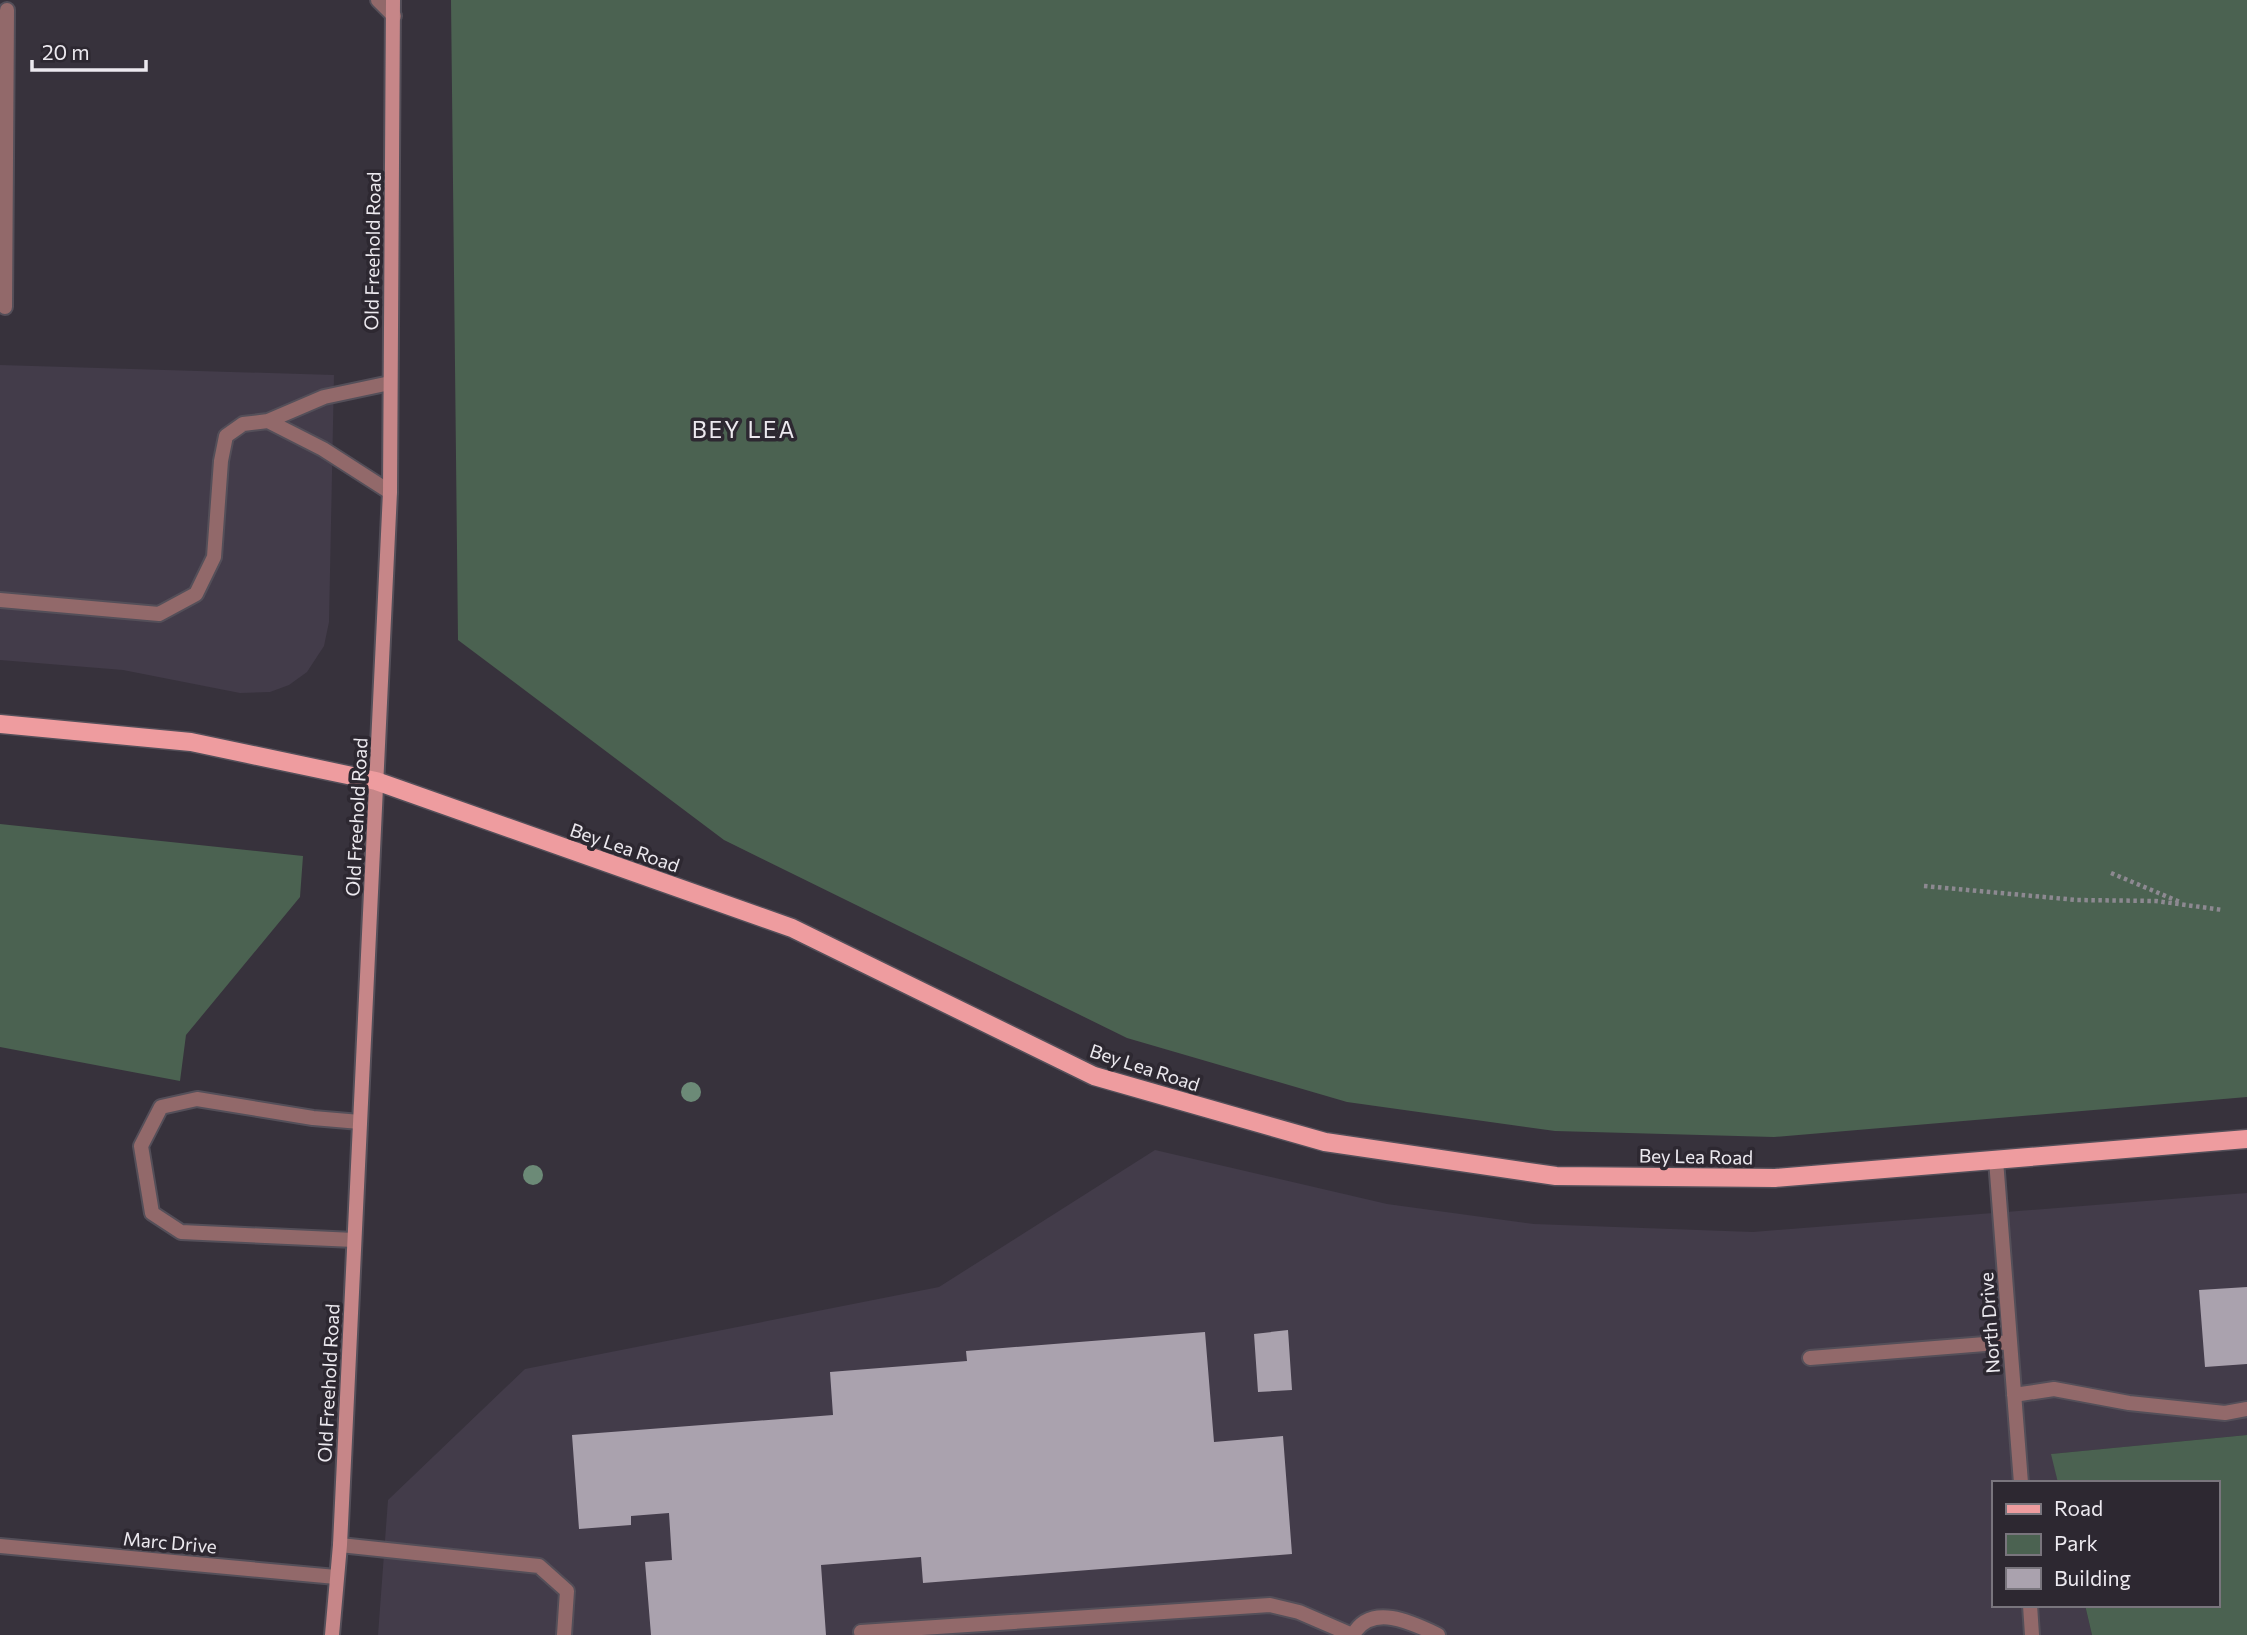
<svg xmlns="http://www.w3.org/2000/svg" width="2247" height="1635" viewBox="0 0 2247 1635" font-family="Commissioner,sans-serif">
  <style>
    .built { fill: #433c4a }
    .green { fill: #4b6251 }
    .building { fill: #aaa2ae }
    .lines { fill: none; stroke-linecap: round; stroke-linejoin: round }
    .lane-casing { stroke: #544f59; stroke-width: 18 }
    .street-casing { stroke: #544f59; stroke-width: 18 }
    .secondary-casing { stroke: #544f59; stroke-width: 18 }
    .primary-casing { stroke: #544f59; stroke-width: 21 }
    .path { stroke: #8d8991; stroke-width: 4.5; stroke-dasharray: 3.5 3.5; stroke-linecap: butt }
    .lane { stroke: #92696a; stroke-width: 14 }
    .street { stroke: #92696a; stroke-width: 14 }
    .secondary { stroke: #c68688; stroke-width: 14 }
    .primary { stroke: #ee9c9f; stroke-width: 18 }
    .tree { fill: #6c8a77 }
    .labels { text-anchor: middle; dominant-baseline: central; stroke-width: 7; stroke-linejoin: round; paint-order: stroke }
    .street-label { font-size: 19px; fill: #ece9ef; stroke: #2d2831 }
    .quarter-label { font-size: 23px; letter-spacing: 2px; fill: #ece9ef; stroke: #2d2831 }
  </style>
  <rect width="100%" height="100%" fill="#37323c"/>
  <path class="built" d="M 0,365 L 334,375 L 329,622 L 324,646 L 307,672 L 289,685 L 270,692 L 240,693 L 123,670 L 0,660 Z
    M 1155,1150 L 1387,1204 L 1534,1224 L 1753,1232 L 2247,1193 L 2247,1435 L 2052,1454 L 2058,1483 L 1993,1483 L 1993,1605 L 2085,1605 L 2092,1635 L 378,1635 L 388,1500 L 525,1369 L 939,1287 Z"/>
  <path class="green" d="M 451,0 L 2247,0 L 2247,1097 L 1774,1137 L 1555,1131 L 1347,1102 L 1127,1038 L 724,840 L 458,640 Z
    M 0,824 L 303,856 L 300,897 L 186,1035 L 180,1081 L 0,1047 Z
    M 2247,1435 L 2247,1635 L 2092,1635 L 2085,1605 L 2217,1605 L 2217,1483 L 2058,1483 L 2051,1454 Z"/>
  <path class="building" d="M 2247,1287 L 2247,1364 L 2205,1367 L 2199,1290 Z
    M 1288,1330 L 1292,1390 L 1258,1392 L 1254,1334 Z
    M 1205,1332 L 1214,1442 L 1283,1436 L 1292,1554 L 923,1583 L 921,1557 L 821,1565 L 826,1635 L 651,1635 L 645,1562 L 672,1560 L 669,1513 L 631,1516 L 631,1525 L 579,1529 L 572,1435 L 833,1415 L 830,1372 L 967,1361 L 966,1351 Z"/>
  <g class="lines">
    <defs>
      <path id="lane" d="M 268,421 L 323,449 L 390,492
        M 0,600 L 159,614 L 196,594 L 214,557 L 221,461 L 226,436 L 243,424 L 268,421 L 324,397 L 390,383
        M 1996,1160 L 2021,1483
        M 354,1240 L 181,1232 L 152,1213 L 141,1146 L 161,1107 L 197,1099 L 313,1118 L 360,1122
        M 1810,1358 L 2010,1342
        M 2014,1395 L 2054,1389 L 2129,1403 L 2225,1413 L 2247,1409
        M 340,1545 L 539,1566 L 567,1591 L 564,1635
        M 2030,1605 L 2032,1635
        M 862,1635 L 861,1632 L 1270,1605 L 1299,1612 L 1352,1635
        M 1353,1635 C 1371,1602 1413,1623 1438,1635"/>
      <path id="street" d="M 378,0 L 394,16
        M 5,307 L 7,10
        M 0,1546 L 336,1577"/>
      <path id="secondary" d="M 332,1635 L 340,1545 L 390,492 L 393,0"/>
      <path id="primary" d="M 0,724 L 191,742 L 376,781 L 792,928 L 1094,1076 L 1325,1142 L 1556,1176 L 1775,1178 L 2247,1139"/>
    </defs>
    <use href="#lane" class="lane-casing"/>
    <use href="#street" class="street-casing"/>
    <use href="#secondary" class="secondary-casing"/>
    <use href="#primary" class="primary-casing"/>
    <path class="path" d="M 2111,873 L 2180,902
      M 1924,886 L 2077,900 L 2156,901 L 2223,910"/>
    <use href="#lane" class="lane"/>
    <use href="#street" class="street"/>
    <use href="#secondary" class="secondary"/>
    <use href="#primary" class="primary"/>
  </g>
  <g class="tree">
    <circle cx="691" cy="1092" r="10"/>
    <circle cx="533" cy="1175" r="10"/>
  </g>
  <g class="labels">
    <g class="street-label">
      <text transform="translate(372 251) rotate(-89)">Old Freehold Road</text>
      <text transform="translate(356 817) rotate(-87)">Old Freehold Road</text>
      <text transform="translate(625 847) rotate(19)">Bey Lea Road</text>
      <text transform="translate(1145 1067) rotate(18)">Bey Lea Road</text>
      <text transform="translate(1696 1156) rotate(1)">Bey Lea Road</text>
      <text transform="translate(1989 1323) rotate(-94)">North Drive</text>
      <text transform="translate(328 1383) rotate(-87)">Old Freehold Road</text>
      <text transform="translate(170 1542) rotate(5)">Marc Drive</text>
    </g>
    <g class="quarter-label">
      <text x="744" y="429">BEY LEA</text>
    </g>
  </g>
  <rect x="1992" y="1481" width="228" height="126" fill="#2d2831" stroke="#79757d" stroke-width="2"/>
  <rect x="2006" y="1504" width="35" height="10" fill="#ee9c9f" stroke="#79757d" stroke-width="2"/>
  <text x="2054" y="1516" font-size="21" fill="#ece9ef">Road</text>
  <rect x="2006" y="1534" width="35" height="21" fill="#4b6251" stroke="#79757d" stroke-width="2"/>
  <text x="2054" y="1551" font-size="21" fill="#ece9ef">Park</text>
  <rect x="2006" y="1568" width="35" height="21" fill="#aaa2ae" stroke="#79757d" stroke-width="2"/>
  <text x="2054" y="1586" font-size="21" fill="#ece9ef">Building</text>
  <path d="M32 60v10h114v-10" fill="none" stroke="#ece9ef" stroke-width="3.5"/>
  <text x="42" y="60" font-size="21" fill="#ece9ef" stroke="#2d2831" stroke-width="5" paint-order="stroke">20 m</text>
</svg>
